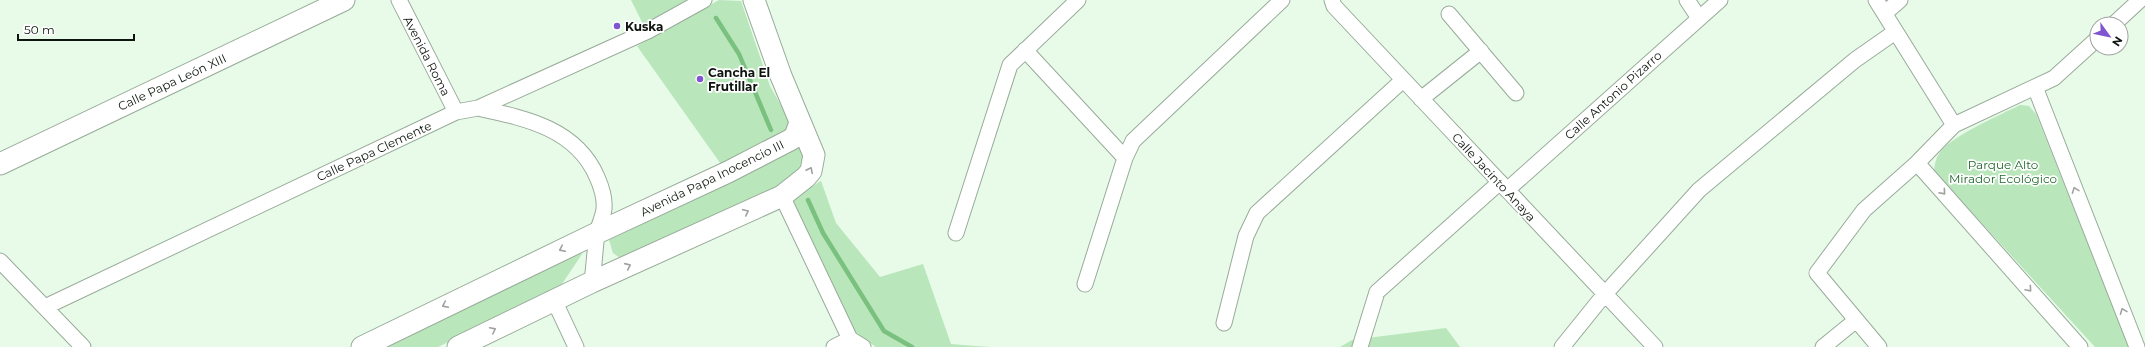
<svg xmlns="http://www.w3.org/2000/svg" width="2145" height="347" viewBox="0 0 2145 347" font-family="Montserrat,sans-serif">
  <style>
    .green { fill: #b9e6bb }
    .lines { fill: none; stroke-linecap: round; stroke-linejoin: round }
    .stream { stroke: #7ac07f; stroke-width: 4.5 }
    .street-casing { stroke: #98ab99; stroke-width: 17 }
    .secondary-casing { stroke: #98ab99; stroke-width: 23 }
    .street { stroke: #fff; stroke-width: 15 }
    .secondary { stroke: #fff; stroke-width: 21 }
    .oneway { stroke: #9fa19f }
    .poi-dot { fill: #8056d0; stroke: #fff; stroke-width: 1.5 }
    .labels { text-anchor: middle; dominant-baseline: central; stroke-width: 3.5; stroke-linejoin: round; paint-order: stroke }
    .poi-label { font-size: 12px; font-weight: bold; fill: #0e150e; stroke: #fff; text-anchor: start }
    .street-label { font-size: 12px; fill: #0e150e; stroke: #fff }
    .park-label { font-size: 12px; fill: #20682b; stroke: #fff }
  </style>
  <rect width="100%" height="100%" fill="#e7fbe8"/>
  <path class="green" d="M 631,0 L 687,0 L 644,26 Z
    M 719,0 L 741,1 L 770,86 L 791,123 L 791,130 L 723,167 L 637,46 Z
    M 2020,105 L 2029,106 L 2036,114 L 2129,347 L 2095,347 L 1934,171 C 1935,163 1936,157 1941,151 C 1954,135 2000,115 2020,105 Z
    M 801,144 L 806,163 L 790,181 L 627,256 L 620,258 L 613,253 L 609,240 L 732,181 Z
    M 821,181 L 836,223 L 880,277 L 923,264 L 951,344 L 989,347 L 876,347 L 854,332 L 792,204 L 795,196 Z
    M 577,249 L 582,254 L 560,287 L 438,347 L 378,347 Z
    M 1446,328 L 1460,347 L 1340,347 L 1352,340 Z"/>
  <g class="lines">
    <path class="stream" d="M 716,18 L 739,54 L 771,130
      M 808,200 L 823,233 L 884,331 L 912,347"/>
    <defs>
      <path id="street" d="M 399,0 L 456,112
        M 1332,0 L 1334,6 L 1655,347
        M 1687,0 L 1699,18
        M 1876,0 L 1954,125
        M 1885,13 L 1900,0
        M 1449,14 L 1516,93
        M 2114,24 L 2140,0
        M 1025,50 L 1125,158
        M 2035,87 L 2137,347
        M 1421,99 L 1481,51
        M 478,108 C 524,118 576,128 597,177 C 601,186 605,199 604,209 C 603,217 599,225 597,233 C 595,249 594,266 592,282
        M 1917,163 L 2080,347
        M 1507,190 L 1720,0
        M 782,196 L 850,339 L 863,347
        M 956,233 L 1010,65 L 1078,0
        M 0,261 L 83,347
        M 1085,284 L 1125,158 L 1133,141 L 1282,0
        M 554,300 L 576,347
        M 45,307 L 456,112 L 478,108 L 648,31 L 704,0
        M 1224,323 L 1246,236 L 1257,213 L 1403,80
        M 834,347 L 850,339
        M 1360,347 L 1377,292 L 1500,182
        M 1562,347 L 1604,295 L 1699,190 L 1855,60 L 1895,32
        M 1823,347 L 1855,321
        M 1879,347 L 1817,273 L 1864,210 L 1917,163 L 1954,125 L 2054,78 L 2097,39"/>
      <path id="secondary" d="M 0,164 L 344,0
        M 362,347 L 597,233 L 728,172 L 792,139 L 796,134 L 800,122
        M 458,347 L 592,282 L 782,196 L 806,177 L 811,171 L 814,155 L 781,76 L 754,0"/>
    </defs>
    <use href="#street" class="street-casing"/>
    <use href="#secondary" class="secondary-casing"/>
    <use href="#street" class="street"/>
    <use href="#secondary" class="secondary"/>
  </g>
  <defs><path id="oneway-chevron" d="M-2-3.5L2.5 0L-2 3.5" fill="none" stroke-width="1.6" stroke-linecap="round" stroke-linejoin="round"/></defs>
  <g class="oneway">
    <use href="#oneway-chevron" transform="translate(810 170) rotate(-63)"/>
    <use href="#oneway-chevron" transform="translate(2075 190) rotate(-111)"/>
    <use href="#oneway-chevron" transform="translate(1943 192) rotate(49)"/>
    <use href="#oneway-chevron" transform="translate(746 212) rotate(-25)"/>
    <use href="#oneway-chevron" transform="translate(562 249) rotate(154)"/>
    <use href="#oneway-chevron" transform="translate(628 266) rotate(-24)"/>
    <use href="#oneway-chevron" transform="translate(2029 289) rotate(49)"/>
    <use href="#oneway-chevron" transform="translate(445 305) rotate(154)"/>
    <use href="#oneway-chevron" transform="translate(2123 311) rotate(-111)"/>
    <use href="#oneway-chevron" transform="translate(493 330) rotate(-26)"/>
  </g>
  <g class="poi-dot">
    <circle cx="617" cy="26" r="4"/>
    <circle cx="700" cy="79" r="4"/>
  </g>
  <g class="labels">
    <g class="poi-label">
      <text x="625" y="26">Kuska</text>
      <text x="708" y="72">Cancha El<tspan x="708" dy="14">Frutillar</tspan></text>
    </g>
    <g class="street-label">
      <text transform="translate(427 56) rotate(63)">Avenida Roma</text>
      <text transform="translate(172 82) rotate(-25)">Calle Papa León XIII</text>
      <text transform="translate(1613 95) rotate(-42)">Calle Antonio Pizarro</text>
      <text transform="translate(374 151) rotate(-25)">Calle Papa Clemente</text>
      <text transform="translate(1494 177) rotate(47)">Calle Jacinto Anaya</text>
      <text transform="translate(712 178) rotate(-26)">Avenida Papa Inocencio III</text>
    </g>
    <g class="park-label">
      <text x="2003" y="164">Parque Alto<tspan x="2003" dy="14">Mirador Ecológico</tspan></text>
    </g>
  </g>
  <g transform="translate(2109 36) rotate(123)"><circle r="19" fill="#ffffff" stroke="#9fa19f"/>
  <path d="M0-3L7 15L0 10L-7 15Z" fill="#8056d0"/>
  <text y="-6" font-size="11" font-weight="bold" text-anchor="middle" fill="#0e150e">N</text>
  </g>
  <path d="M18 34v6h116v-6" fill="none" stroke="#0e150e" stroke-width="2"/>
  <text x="24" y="34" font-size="12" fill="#0e150e" stroke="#ffffff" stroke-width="3" paint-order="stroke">50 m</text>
</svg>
